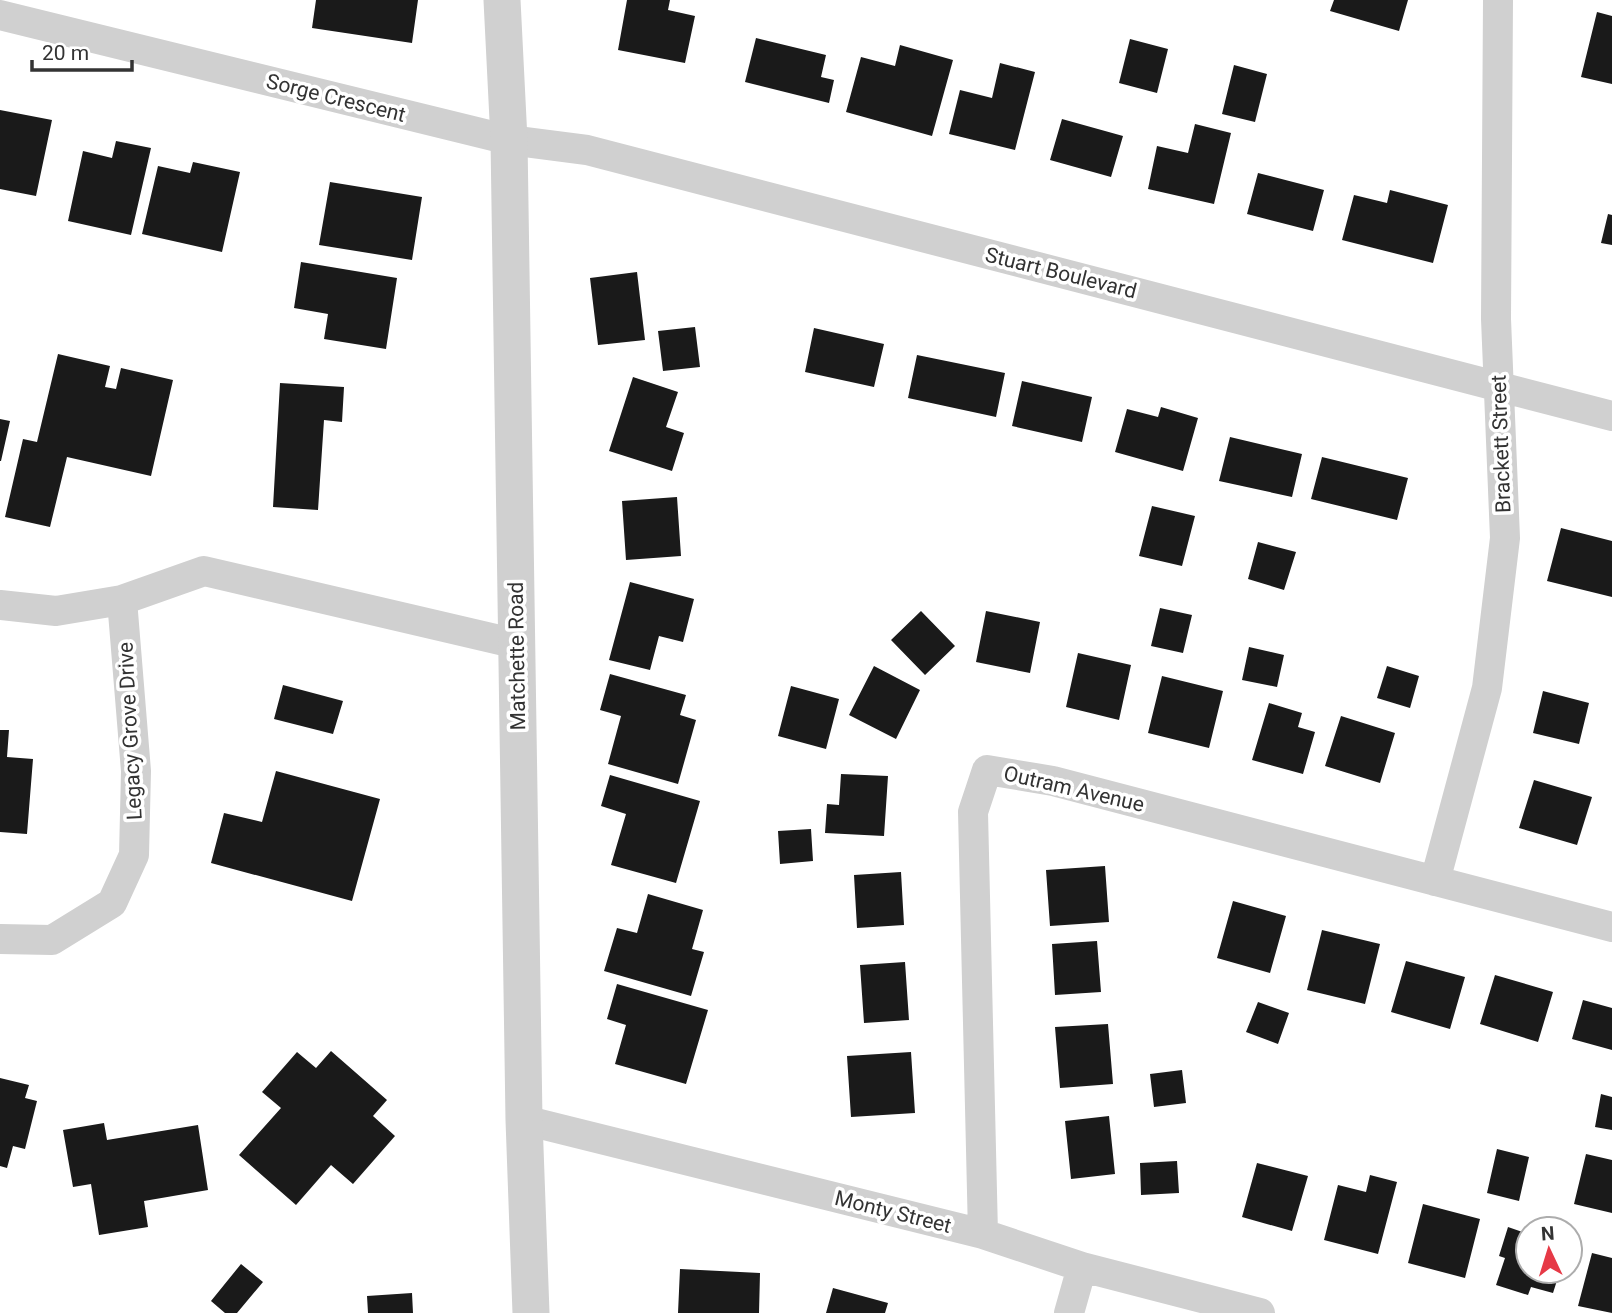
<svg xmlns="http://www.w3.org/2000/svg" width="1612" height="1313" viewBox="0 0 1612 1313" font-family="Roboto,sans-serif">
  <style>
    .building { fill: #1a1a1a }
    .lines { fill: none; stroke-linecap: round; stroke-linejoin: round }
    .minor { stroke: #d0d0d0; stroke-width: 30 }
    .tertiary { stroke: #d0d0d0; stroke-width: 37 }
    .labels { text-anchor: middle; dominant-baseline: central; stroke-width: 7; stroke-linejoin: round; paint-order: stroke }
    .street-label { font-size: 21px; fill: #333; stroke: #fff }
  </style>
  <rect width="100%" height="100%" fill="#fff"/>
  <path class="building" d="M 316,0 L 418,0 L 412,43 L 312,28 Z
    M 627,0 L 670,0 L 668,10 L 695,16 L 685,63 L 618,50 Z
    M 1334,0 L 1408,0 L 1399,31 L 1330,11 Z
    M 1597,12 L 1612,16 L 1612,84 L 1581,77 Z
    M 756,38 L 826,55 L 821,77 L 834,80 L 829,103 L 745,82 Z
    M 1130,39 L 1168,49 L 1157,93 L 1119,83 Z
    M 900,45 L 953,60 L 932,136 L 846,112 L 861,57 L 895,66 Z
    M 1000,63 L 1035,72 L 1015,150 L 949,134 L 960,90 L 992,98 Z
    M 1234,65 L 1267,74 L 1255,122 L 1222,114 Z
    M 0,110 L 52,120 L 36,196 L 0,189 Z
    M 1062,119 L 1123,136 L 1111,177 L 1050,160 Z
    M 1195,124 L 1231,133 L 1214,204 L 1148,189 L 1157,146 L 1188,153 Z
    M 116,141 L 151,148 L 131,235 L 68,221 L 83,151 L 112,158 Z
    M 193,162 L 240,172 L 222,252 L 142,234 L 158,166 L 190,173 Z
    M 1258,173 L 1324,190 L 1313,231 L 1247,214 Z
    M 330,182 L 422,197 L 412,260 L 319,245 Z
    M 1390,190 L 1448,205 L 1433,263 L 1342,240 L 1354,195 L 1387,203 Z
    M 1608,214 L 1612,215 L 1612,245 L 1601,243 Z
    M 301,262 L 397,278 L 386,349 L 324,339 L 328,314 L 294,308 Z
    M 637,272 L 645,340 L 598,345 L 590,278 Z
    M 695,327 L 700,367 L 663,371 L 658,331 Z
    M 814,328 L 884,344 L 874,387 L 805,372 Z
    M 58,354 L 110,366 L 105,387 L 116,389 L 121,368 L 173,380 L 151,476 L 67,457 L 50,527 L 5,517 L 23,439 L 37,442 Z
    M 917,355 L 1005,373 L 996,417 L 908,398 Z
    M 633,377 L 678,392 L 666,427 L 684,433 L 672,471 L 609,451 Z
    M 1022,381 L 1092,397 L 1082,442 L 1012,426 Z
    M 280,383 L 344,387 L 342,422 L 324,420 L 318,510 L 273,507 Z
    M 1161,407 L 1198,418 L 1183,471 L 1115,452 L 1127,409 L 1158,417 Z
    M 0,419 L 10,421 L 1,461 L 0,461 Z
    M 1230,437 L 1302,454 L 1292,497 L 1219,481 Z
    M 1322,457 L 1408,478 L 1397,520 L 1311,499 Z
    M 677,497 L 681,556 L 626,560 L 622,501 Z
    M 1152,506 L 1195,516 L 1182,566 L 1139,556 Z
    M 1561,528 L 1612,541 L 1612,597 L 1547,581 Z
    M 1258,542 L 1296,552 L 1284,590 L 1248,579 Z
    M 630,582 L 694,599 L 683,642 L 659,636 L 650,670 L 609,660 Z
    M 1160,608 L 1192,615 L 1183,653 L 1151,646 Z
    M 921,611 L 955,646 L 925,675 L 891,640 Z
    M 986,611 L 1040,622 L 1030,673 L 976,662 Z
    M 1249,647 L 1284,655 L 1277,687 L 1242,680 Z
    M 1078,653 L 1131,665 L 1119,720 L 1066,707 Z
    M 874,666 L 920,690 L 896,739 L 849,715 Z
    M 1387,666 L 1419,676 L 1410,708 L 1377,698 Z
    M 610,674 L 686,695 L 680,715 L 696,720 L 678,784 L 608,764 L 621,716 L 600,710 Z
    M 1162,676 L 1223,691 L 1209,748 L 1148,733 Z
    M 283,685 L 343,701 L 333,734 L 274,719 Z
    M 791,686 L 839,699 L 826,749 L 778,736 Z
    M 1543,691 L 1589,703 L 1579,744 L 1533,733 Z
    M 1269,703 L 1302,713 L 1298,727 L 1315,732 L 1303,774 L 1252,760 Z
    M 1341,716 L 1395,733 L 1380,783 L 1325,766 Z
    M 0,730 L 9,730 L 7,757 L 33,759 L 27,834 L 0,832 Z
    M 276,771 L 380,799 L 352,901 L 211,863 L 224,813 L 262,822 Z
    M 841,774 L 888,776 L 884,836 L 825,833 L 827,804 L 839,805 Z
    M 610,775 L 700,801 L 676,883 L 611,865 L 626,814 L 601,806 Z
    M 1534,780 L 1592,797 L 1577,845 L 1519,828 Z
    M 811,829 L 813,861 L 780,864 L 778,831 Z
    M 1105,866 L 1109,922 L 1050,926 L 1046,870 Z
    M 901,872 L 904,925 L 857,928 L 854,875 Z
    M 648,894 L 703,910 L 692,949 L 704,952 L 691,996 L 604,971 L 617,928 L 637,933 Z
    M 1233,901 L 1286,916 L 1270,973 L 1217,958 Z
    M 1322,930 L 1380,944 L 1365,1004 L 1307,990 Z
    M 1097,941 L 1101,992 L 1055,995 L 1052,944 Z
    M 1406,961 L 1465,977 L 1450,1029 L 1391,1012 Z
    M 905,962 L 909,1020 L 864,1023 L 860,965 Z
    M 1495,975 L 1553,992 L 1538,1042 L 1480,1024 Z
    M 617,984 L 708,1010 L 686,1084 L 615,1064 L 626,1025 L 607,1019 Z
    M 1583,1000 L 1612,1008 L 1612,1050 L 1572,1039 Z
    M 1258,1002 L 1289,1013 L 1278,1044 L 1246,1032 Z
    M 1108,1024 L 1113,1084 L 1060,1088 L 1055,1027 Z
    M 331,1051 L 387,1100 L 373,1116 L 395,1136 L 353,1184 L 331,1165 L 296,1205 L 239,1155 L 281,1108 L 262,1092 L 297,1052 L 316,1068 Z
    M 911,1052 L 915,1113 L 851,1117 L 847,1056 Z
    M 1182,1070 L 1186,1103 L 1154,1107 L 1150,1074 Z
    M 0,1078 L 29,1085 L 25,1098 L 37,1101 L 25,1149 L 13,1146 L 7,1168 L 0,1166 Z
    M 1601,1094 L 1612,1097 L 1612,1130 L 1595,1127 Z
    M 1109,1116 L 1115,1174 L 1071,1179 L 1065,1121 Z
    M 104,1123 L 107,1140 L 198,1125 L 208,1190 L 144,1201 L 148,1227 L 99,1235 L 91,1184 L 73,1187 L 63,1130 Z
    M 1497,1149 L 1529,1157 L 1519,1201 L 1487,1193 Z
    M 1586,1154 L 1612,1160 L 1612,1213 L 1574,1204 Z
    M 1177,1161 L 1179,1193 L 1141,1195 L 1140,1163 Z
    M 1257,1163 L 1308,1176 L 1292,1231 L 1242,1217 Z
    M 1370,1175 L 1397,1182 L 1378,1254 L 1324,1240 L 1338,1185 L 1366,1192 Z
    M 1423,1204 L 1480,1219 L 1465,1278 L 1408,1263 Z
    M 1508,1227 L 1528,1234 L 1528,1271 L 1560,1271 L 1553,1293 L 1531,1287 L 1528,1295 L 1496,1285 L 1505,1258 L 1499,1256 Z
    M 1592,1253 L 1612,1258 L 1612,1313 L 1578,1306 Z
    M 241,1264 L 263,1282 L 237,1313 L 225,1313 L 211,1301 Z
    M 680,1269 L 760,1273 L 759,1313 L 678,1313 Z
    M 833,1288 L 888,1303 L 885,1313 L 826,1313 Z
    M 412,1293 L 413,1313 L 368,1313 L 367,1296 Z"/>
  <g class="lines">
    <path class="minor" d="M 0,15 L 509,140 L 587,150 L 1612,416
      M 0,605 L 56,611 L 122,600 L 204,571 L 517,644
      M 1435,881 L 1487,688 L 1505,538 L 1496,319 L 1498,0
      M 0,939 L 52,940 L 112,903 L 134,855 L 136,771 L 122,600
      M 524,1120 L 983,1234 L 1082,1267 L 1260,1313
      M 983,1234 L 973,812 L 987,770 L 1053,781 L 1612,927
      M 1069,1313 L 1082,1267"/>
    <path class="tertiary" d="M 502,0 L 509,140 L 524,1120 L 531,1313"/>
  </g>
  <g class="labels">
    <g class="street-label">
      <text transform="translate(336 98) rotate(14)">Sorge Crescent</text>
      <text transform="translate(1061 273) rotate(14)">Stuart Boulevard</text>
      <text transform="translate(1501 444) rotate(-92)">Brackett Street</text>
      <text transform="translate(517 656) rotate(-91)">Matchette Road</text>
      <text transform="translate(130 731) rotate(-93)">Legacy Grove Drive</text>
      <text transform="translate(1074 789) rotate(13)">Outram Avenue</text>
      <text transform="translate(893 1212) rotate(14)">Monty Street</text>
    </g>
  </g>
  <g transform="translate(1549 1250) rotate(356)"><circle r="33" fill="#ffffff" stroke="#adadad" stroke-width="2"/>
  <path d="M0-5L12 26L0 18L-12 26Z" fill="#e63946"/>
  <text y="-10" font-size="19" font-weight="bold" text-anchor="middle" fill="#333333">N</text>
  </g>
  <path d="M32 60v10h100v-10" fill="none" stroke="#333333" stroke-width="3.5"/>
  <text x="42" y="60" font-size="21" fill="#333333" stroke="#ffffff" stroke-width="5" paint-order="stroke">20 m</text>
</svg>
